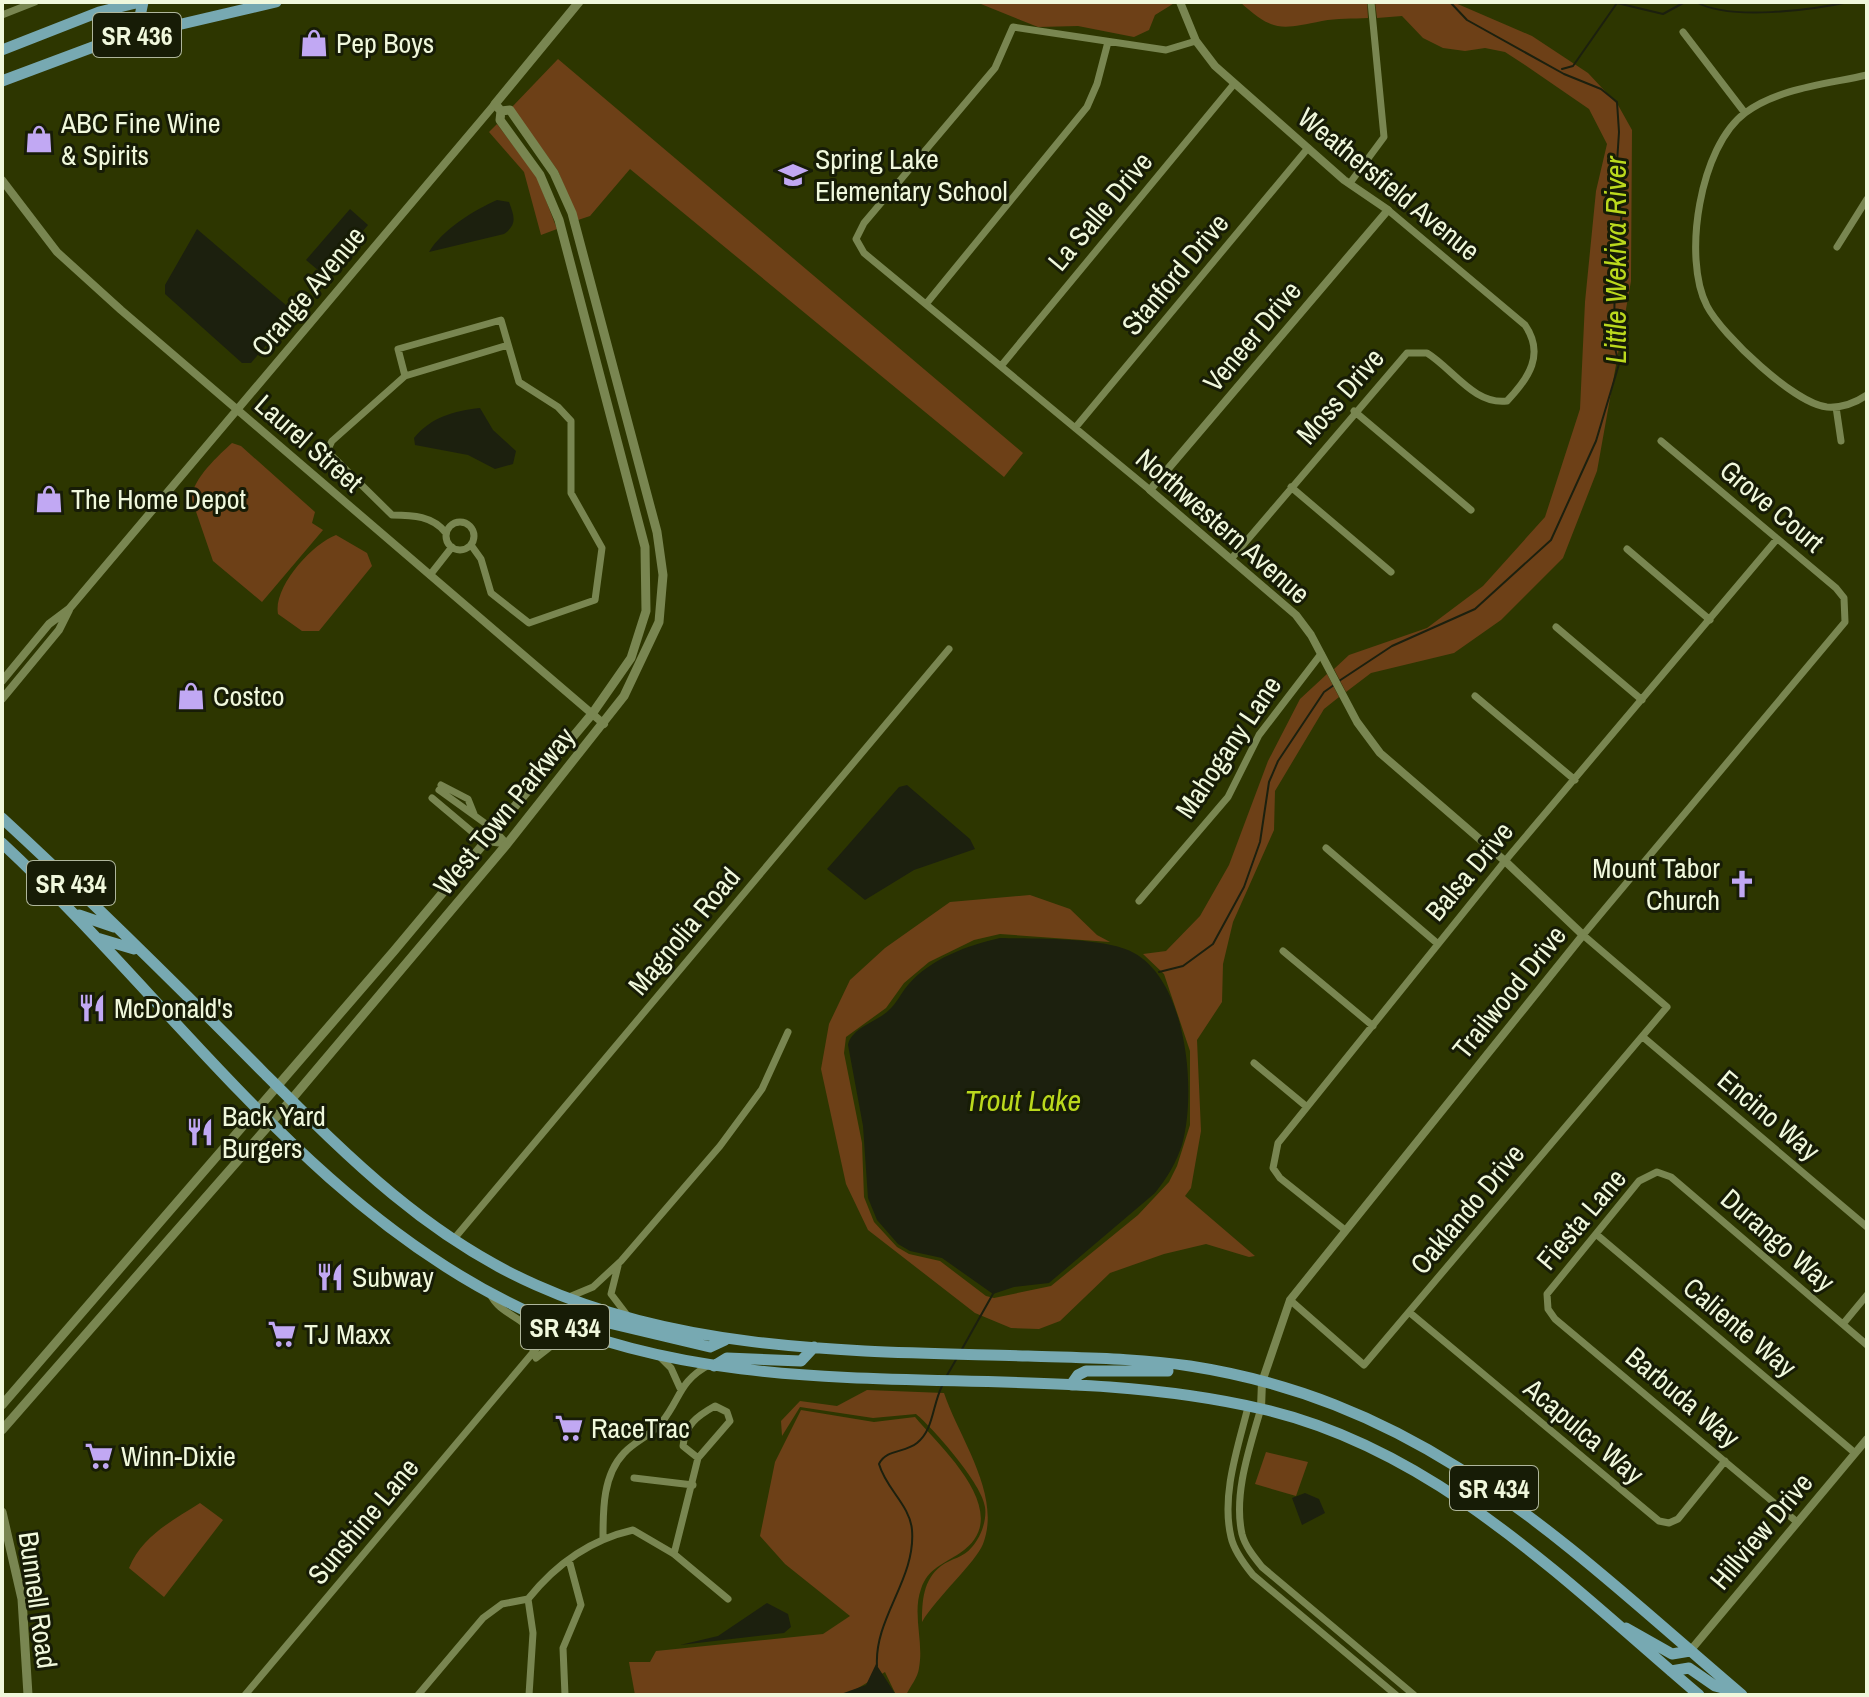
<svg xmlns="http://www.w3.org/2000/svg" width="1869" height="1697" viewBox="0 0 1869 1697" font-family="'Archivo Narrow',sans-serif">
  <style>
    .green { fill: #6d4017 }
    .water { fill: #1c200e }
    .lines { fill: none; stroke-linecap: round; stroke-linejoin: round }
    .stream { stroke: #1c200e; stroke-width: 2 }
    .minor { stroke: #798651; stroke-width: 7 }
    .tertiary { stroke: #798651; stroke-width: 8 }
    .secondary { stroke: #798651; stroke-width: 9 }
    .primary { stroke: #77a9b2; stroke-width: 11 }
    .labels { text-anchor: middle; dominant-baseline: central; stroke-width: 6; stroke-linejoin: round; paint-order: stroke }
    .shield { fill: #171c06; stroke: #afb69c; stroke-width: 2 }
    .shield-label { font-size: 26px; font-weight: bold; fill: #f0f8dc }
    .poi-label { font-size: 28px; fill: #f0f8dc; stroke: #171c06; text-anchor: start }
    .street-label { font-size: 28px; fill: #f0f8dc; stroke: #171c06 }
    .water-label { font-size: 30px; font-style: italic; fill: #bbd91d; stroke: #171c06 }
  </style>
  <rect width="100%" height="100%" fill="#2d3600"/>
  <path class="green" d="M 976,2 L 1176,2 L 1155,15 L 1149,30 L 1134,37 L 1078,26 L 1038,27 Z
    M 1240,2 L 1367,2 L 1368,18 C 1353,19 1337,18 1322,21 C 1281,29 1274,33 1240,2 Z
    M 1375,2 L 1453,2 L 1532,36 L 1588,73 L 1618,105 L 1632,130 L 1631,281 L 1597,471 L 1563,558 L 1501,620 L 1454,653 L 1371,673 L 1346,692 L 1334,669 L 1349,655 L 1427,628 L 1483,586 L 1545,517 L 1580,409 L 1585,302 L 1596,191 L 1607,144 L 1589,109 L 1525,65 L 1505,52 L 1485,48 L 1465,51 L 1443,48 L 1423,38 L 1402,16 L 1377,18 Z
    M 558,59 L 1023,453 L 1004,477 L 630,169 L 590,216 L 578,220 L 558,171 L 512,107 Z
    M 497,124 L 537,177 L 557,229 L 541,235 L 524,172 L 489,132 Z
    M 232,443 L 241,446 L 315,512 L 312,523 L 323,530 L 262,602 L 213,561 L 192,500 C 190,481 219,455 232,443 Z
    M 336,535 L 367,553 L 372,566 L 319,631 L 302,631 L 278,614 C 273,587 312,544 336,535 Z
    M 1327,674 L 1339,697 L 1324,709 L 1275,791 L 1274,830 L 1233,922 L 1223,964 L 1222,1002 L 1197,1040 L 1201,1131 L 1191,1188 L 1185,1196 L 1255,1256 L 1249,1257 L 1206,1244 L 1164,1254 L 1110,1273 L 1060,1321 L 1039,1329 L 1011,1328 L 975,1313 L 868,1230 L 846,1184 L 821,1069 L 829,1024 L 850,980 L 885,948 L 950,902 L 1030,895 L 1070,909 L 1097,935 L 1110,942 L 1000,934 L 974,940 L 929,962 L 904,983 L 886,1008 L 846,1037 L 844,1053 L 862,1143 L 864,1197 L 874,1222 L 897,1247 L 909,1254 L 940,1261 L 986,1296 L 994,1298 L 1051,1286 L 1138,1215 L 1169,1182 L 1177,1166 L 1190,1125 L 1190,1051 L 1164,974 L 1143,954 L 1166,951 L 1200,916 L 1229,865 L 1268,761 L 1300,699 Z
    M 867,1390 L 944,1393 C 959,1438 1002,1495 983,1544 C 976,1562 936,1598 922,1622 C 922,1601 923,1580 941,1566 C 952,1558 963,1558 972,1547 C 981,1537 987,1520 985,1507 C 983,1485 933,1428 916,1414 L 873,1418 L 800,1407 L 782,1436 L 781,1421 L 800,1401 L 837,1406 Z
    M 801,1410 L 874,1422 L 915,1417 C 942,1449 1017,1515 960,1553 C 944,1564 928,1568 921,1589 C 912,1614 924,1642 919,1668 C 918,1677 910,1687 906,1695 L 896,1695 L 885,1672 L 848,1694 L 838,1695 L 635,1695 L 629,1662 L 650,1662 L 656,1651 L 823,1634 L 850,1616 L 785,1564 L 760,1536 L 775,1462 Z
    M 1266,1452 L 1308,1462 L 1296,1496 L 1255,1484 Z
    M 200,1503 L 223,1520 L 164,1597 L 129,1568 C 142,1536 172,1521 200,1503 Z"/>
  <path class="water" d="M 497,200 L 509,202 C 514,216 518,224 504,234 L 429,252 C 442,230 474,210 497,200 Z
    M 350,209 L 368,225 L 325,276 L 306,260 Z
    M 197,229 L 294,312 L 251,363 L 242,363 L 165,294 L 165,285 Z
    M 480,408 L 493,430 L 516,451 L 513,464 L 495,469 L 468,455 L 415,445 L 414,438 C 431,417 454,411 480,408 Z
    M 907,785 L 970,839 L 975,849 L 914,870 L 865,900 L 827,869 L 899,787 Z
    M 1000,938 C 1033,939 1107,937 1134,953 C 1187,982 1197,1091 1182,1145 C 1176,1163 1167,1178 1155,1193 L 1049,1283 L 1014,1287 L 993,1294 L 942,1258 L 910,1251 L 898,1244 L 877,1220 L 868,1198 L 863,1126 L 848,1045 C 852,1027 877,1022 889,1010 C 897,1003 901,993 908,985 C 930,959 968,945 1000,938 Z
    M 1305,1493 L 1319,1499 L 1325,1513 L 1302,1525 L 1292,1498 Z
    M 767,1603 L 788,1614 L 791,1627 L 784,1633 L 680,1645 L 718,1636 Z
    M 876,1664 L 896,1695 L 838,1695 L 866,1685 Z"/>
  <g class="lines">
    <path class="stream" d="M 1696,2 C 1730,21 1811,10 1849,2
      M 1562,69 L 1573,66 L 1617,3 L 1663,14 L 1685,2
      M 1339,681 L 1392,646 L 1475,609 L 1551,540 L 1596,441 L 1619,364 L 1614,344 L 1615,259 L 1622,213 L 1615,193 L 1619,132 L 1617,102 L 1601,89 L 1564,74 L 1467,20 L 1450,2
      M 1159,972 L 1183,966 L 1213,944 L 1244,887 L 1260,842 L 1269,782 L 1278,761 L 1324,692 L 1334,685
      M 962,1349 L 994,1292
      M 946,1377 L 957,1358
      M 877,1666 C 874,1618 916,1579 912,1530 C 910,1505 886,1489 879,1464 C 886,1449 905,1453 917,1443 C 934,1429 932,1406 942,1386"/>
    <path class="minor" d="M 2,15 L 35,2
      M 1683,32 L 1745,113
      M 1867,75 C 1828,84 1778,88 1745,113 C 1700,146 1682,258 1707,306 C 1722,335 1795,404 1827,407 C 1841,408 1855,403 1867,395
      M 1350,183 L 1384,137 L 1371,2
      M 1837,247 L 1867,199
      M 926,304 L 1087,107 L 1097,84 L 1108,42
      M 1001,366 L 1234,84
      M 405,376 L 398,349 L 501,320 L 519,382 L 558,407 L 571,421 L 571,493 L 602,548 L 595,600 L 529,623 L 491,593 L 481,559 L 471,545
      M 1836,407 L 1841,441
      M 1354,411 L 1471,510
      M 1075,428 L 1308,148
      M 1291,487 L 1391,572
      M 1150,490 L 864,253 L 856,239 L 864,223 L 995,68 L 1013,27 L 1166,50 L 1196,41
      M446 536a14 14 0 1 1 28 0a14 14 0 1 1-28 0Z
      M 446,533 C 433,516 413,515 392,515 L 327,451 L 332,441 L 405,376 L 508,345
      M 1627,549 L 1710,620
      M 1231,559 L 1407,353 L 1427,353 C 1453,369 1474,405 1507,401 C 1529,378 1545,354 1525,325 L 1388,210
      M 430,575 L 452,547
      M 1556,627 L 1642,700
      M 1475,696 L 1575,780
      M 441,785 L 468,799 L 474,814
      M 432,798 L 483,841 L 507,844 L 493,829 L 439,790
      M 1326,848 L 1438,944
      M 1139,901 L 1228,797 L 1259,735 L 1321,654
      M 1283,951 L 1373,1026
      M 1643,1037 L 1867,1227
      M 1254,1063 L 1307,1107
      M 1345,1230 L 1280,1178 L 1273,1168 L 1278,1143 L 1505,861 L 1777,539
      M 1596,1234 L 1855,1453
      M 453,1240 L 949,649
      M 618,1266 L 611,1294 L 627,1315
      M 490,1294 C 500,1314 519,1315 533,1332 L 533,1353
      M 569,1297 L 593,1287 L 621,1261 L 720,1146 L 762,1089 L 788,1032
      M 1290,1300 L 1364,1365 L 1667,1007 L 1583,935 L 1845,622 L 1844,598 L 1836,588 L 1661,441
      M 1409,1312 L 1659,1521 L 1669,1523 L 1678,1519 L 1725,1461
      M 1843,1324 L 1867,1295
      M 658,1355 L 671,1368 L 680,1388
      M 536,1358 L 559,1340 L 584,1334
      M 1248,1407 C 1238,1447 1221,1495 1231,1537 C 1234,1551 1244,1564 1253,1575 L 1396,1695
      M 1261,1408 C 1250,1447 1233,1494 1242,1534 C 1245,1546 1254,1557 1262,1567 L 1414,1695
      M 634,1478 L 693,1485
      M 1797,1522 L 1555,1319 L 1548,1309 L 1547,1294 L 1639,1181 L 1657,1172 L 1671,1177 L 1867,1345
      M 603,1537 C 603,1509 603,1475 624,1453 C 635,1441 652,1435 662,1422 C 681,1398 679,1381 709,1365
      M 674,1554 L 698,1458 L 730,1421 L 727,1412 L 715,1406 C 697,1416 685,1425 683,1446 L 698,1458
      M 245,1695 L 557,1324
      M 418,1695 L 483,1618 L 502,1604 L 528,1599
      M 529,1695 L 533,1633 L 528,1599 C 556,1564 589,1540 633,1530 L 674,1554 L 728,1599
      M 565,1695 L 563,1648 L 581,1605 L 569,1560"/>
    <path class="tertiary" d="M 1180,2 L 1196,41 L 1215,66 L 1344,180 L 1388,210 L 1150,490 L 1296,615 L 1311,635 L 1357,722 L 1380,753 L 1505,861 L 1583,935 L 1290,1300 L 1262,1382 L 1261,1408
      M 2,180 L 57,252 L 121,310 L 604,724
      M 2,681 L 49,624 L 69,609 L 495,104
      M 2,699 L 59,630 L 69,610
      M 1690,1651 L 1867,1439"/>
    <path class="secondary" d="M 2,1405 L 394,951 L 592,714 L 631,658 L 646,611 L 645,547 L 559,220 L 540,175 L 500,120 L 501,111 L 495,104 L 579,2
      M 2,1430 L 291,1100 L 507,844 L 624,696 L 659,622 L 663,575 L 657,532 L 572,213 L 554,173 L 510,110 L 501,111
      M 2,1512 L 22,1599 L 28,1695"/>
    <path class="primary" d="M 109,41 L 140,16 L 143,2
      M 2,50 L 99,12 L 140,2
      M 2,81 L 109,41 L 276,2
      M 2,818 C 92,901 179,987 265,1074 C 348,1157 427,1237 536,1285 C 690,1354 862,1351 1028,1356 C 1081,1358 1137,1358 1190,1366 C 1429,1403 1567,1546 1742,1695
      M 2,843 C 174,1003 316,1218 535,1315 C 764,1417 1024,1353 1262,1409 C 1436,1449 1567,1583 1699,1695
      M 79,915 L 114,927
      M 97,938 L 134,949
      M 557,1324 L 575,1315 L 710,1347 L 725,1340
      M 714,1366 L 727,1358 L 801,1361 L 814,1347
      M 1071,1385 L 1078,1375 L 1086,1371 L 1168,1371
      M 1626,1628 L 1672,1654 L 1690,1651
      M 1671,1671 L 1689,1668 L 1715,1686 L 1734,1691"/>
  </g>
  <defs>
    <symbol id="shop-bare" viewBox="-9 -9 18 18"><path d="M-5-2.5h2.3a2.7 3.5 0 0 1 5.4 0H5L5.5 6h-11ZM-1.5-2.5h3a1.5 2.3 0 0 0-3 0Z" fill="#c1a8f3" stroke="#171c06" stroke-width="2.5" paint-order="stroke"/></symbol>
    <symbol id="school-bare" viewBox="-9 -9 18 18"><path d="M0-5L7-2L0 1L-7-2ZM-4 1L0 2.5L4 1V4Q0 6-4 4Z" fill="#c1a8f3" stroke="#171c06" stroke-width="2.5" paint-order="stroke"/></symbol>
    <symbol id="church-bare" viewBox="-9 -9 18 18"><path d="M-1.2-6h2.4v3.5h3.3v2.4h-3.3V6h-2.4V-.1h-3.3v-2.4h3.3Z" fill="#c1a8f3" stroke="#171c06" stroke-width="2.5" paint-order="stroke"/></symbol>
    <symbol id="restaurant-bare" viewBox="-9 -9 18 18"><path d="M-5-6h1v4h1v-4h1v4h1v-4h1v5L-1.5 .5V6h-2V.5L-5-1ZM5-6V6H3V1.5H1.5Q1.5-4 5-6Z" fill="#c1a8f3" stroke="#171c06" stroke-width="2.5" paint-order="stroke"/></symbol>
    <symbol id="supermarket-bare" viewBox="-9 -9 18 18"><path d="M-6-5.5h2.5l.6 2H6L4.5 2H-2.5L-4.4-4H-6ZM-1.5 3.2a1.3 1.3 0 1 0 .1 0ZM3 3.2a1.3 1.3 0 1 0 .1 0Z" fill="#c1a8f3" stroke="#171c06" stroke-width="2.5" paint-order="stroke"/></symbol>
  </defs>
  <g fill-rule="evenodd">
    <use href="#shop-bare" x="294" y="23" width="40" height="40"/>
    <use href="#shop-bare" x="19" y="119" width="40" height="40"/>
    <use href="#school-bare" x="773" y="155" width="40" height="40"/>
    <use href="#shop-bare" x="29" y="479" width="40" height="40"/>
    <use href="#shop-bare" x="171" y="676" width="40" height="40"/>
    <use href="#church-bare" x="1722" y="864" width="40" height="40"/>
    <use href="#restaurant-bare" x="72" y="988" width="40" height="40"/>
    <use href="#restaurant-bare" x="180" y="1112" width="40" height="40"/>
    <use href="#restaurant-bare" x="310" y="1257" width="40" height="40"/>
    <use href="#supermarket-bare" x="262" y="1314" width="40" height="40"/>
    <use href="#supermarket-bare" x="549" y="1408" width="40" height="40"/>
    <use href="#supermarket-bare" x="79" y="1436" width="40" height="40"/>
  </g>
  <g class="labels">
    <g class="shield">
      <rect x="93" y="13" width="88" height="44" rx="6"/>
      <rect x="27" y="861" width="88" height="44" rx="6"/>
      <rect x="521" y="1305" width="88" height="44" rx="6"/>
      <rect x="1450" y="1466" width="88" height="44" rx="6"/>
    </g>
    <g class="shield-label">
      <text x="137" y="35">SR 436</text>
      <text x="71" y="883">SR 434</text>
      <text x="565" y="1327">SR 434</text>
      <text x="1494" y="1488">SR 434</text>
    </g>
    <g class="poi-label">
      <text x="336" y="43">Pep Boys</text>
      <text x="61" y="123">ABC Fine Wine<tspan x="61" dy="32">&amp; Spirits</tspan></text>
      <text x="815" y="159">Spring Lake<tspan x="815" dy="32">Elementary School</tspan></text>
      <text x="71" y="499">The Home Depot</text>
      <text x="213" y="696">Costco</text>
      <text x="1720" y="868" text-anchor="end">Mount Tabor<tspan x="1720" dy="32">Church</tspan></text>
      <text x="114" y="1008">McDonald's</text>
      <text x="222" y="1116">Back Yard<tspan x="222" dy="32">Burgers</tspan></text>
      <text x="352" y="1277">Subway</text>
      <text x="304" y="1334">TJ Maxx</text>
      <text x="591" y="1428">RaceTrac</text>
      <text x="121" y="1456">Winn-Dixie</text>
    </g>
    <g class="street-label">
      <text transform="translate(1389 184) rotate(39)">Weathersfield Avenue</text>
      <text transform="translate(1100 211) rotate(-50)">La Salle Drive</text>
      <text transform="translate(1175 274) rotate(-50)">Stanford Drive</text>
      <text transform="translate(308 291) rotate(-50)">Orange Avenue</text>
      <text transform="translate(1252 336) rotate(-50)">Veneer Drive</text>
      <text transform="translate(1340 396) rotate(-49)">Moss Drive</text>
      <text transform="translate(309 443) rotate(41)">Laurel Street</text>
      <text transform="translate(1772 506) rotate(40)">Grove Court</text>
      <text transform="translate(1223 526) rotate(41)">Northwestern Avenue</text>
      <text transform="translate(1228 747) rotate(-56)">Mahogany Lane</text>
      <text transform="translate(504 811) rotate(-51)">West Town Parkway</text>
      <text transform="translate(1469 871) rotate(-50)">Balsa Drive</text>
      <text transform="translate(684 931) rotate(-50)">Magnolia Road</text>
      <text transform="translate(1509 992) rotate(-51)">Trailwood Drive</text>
      <text transform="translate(1769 1115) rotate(40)">Encino Way</text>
      <text transform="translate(1467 1209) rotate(-50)">Oaklando Drive</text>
      <text transform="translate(1581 1219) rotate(-50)">Fiesta Lane</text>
      <text transform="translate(1778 1240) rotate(41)">Durango Way</text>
      <text transform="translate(1740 1327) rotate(40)">Caliente Way</text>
      <text transform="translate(1683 1397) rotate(40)">Barbuda Way</text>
      <text transform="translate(1584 1431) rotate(40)">Acapulca Way</text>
      <text transform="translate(363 1521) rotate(-50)">Sunshine Lane</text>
      <text transform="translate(1761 1531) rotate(-50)">Hillview Drive</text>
      <text transform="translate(38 1600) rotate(82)">Bunnell Road</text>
    </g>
    <g class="water-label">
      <text transform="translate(1615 260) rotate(-90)">Little Wekiva River</text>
      <text x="1023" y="1100">Trout Lake</text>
    </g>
  </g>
  <rect width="1869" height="1697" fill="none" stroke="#f0f8dc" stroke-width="8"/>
</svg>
